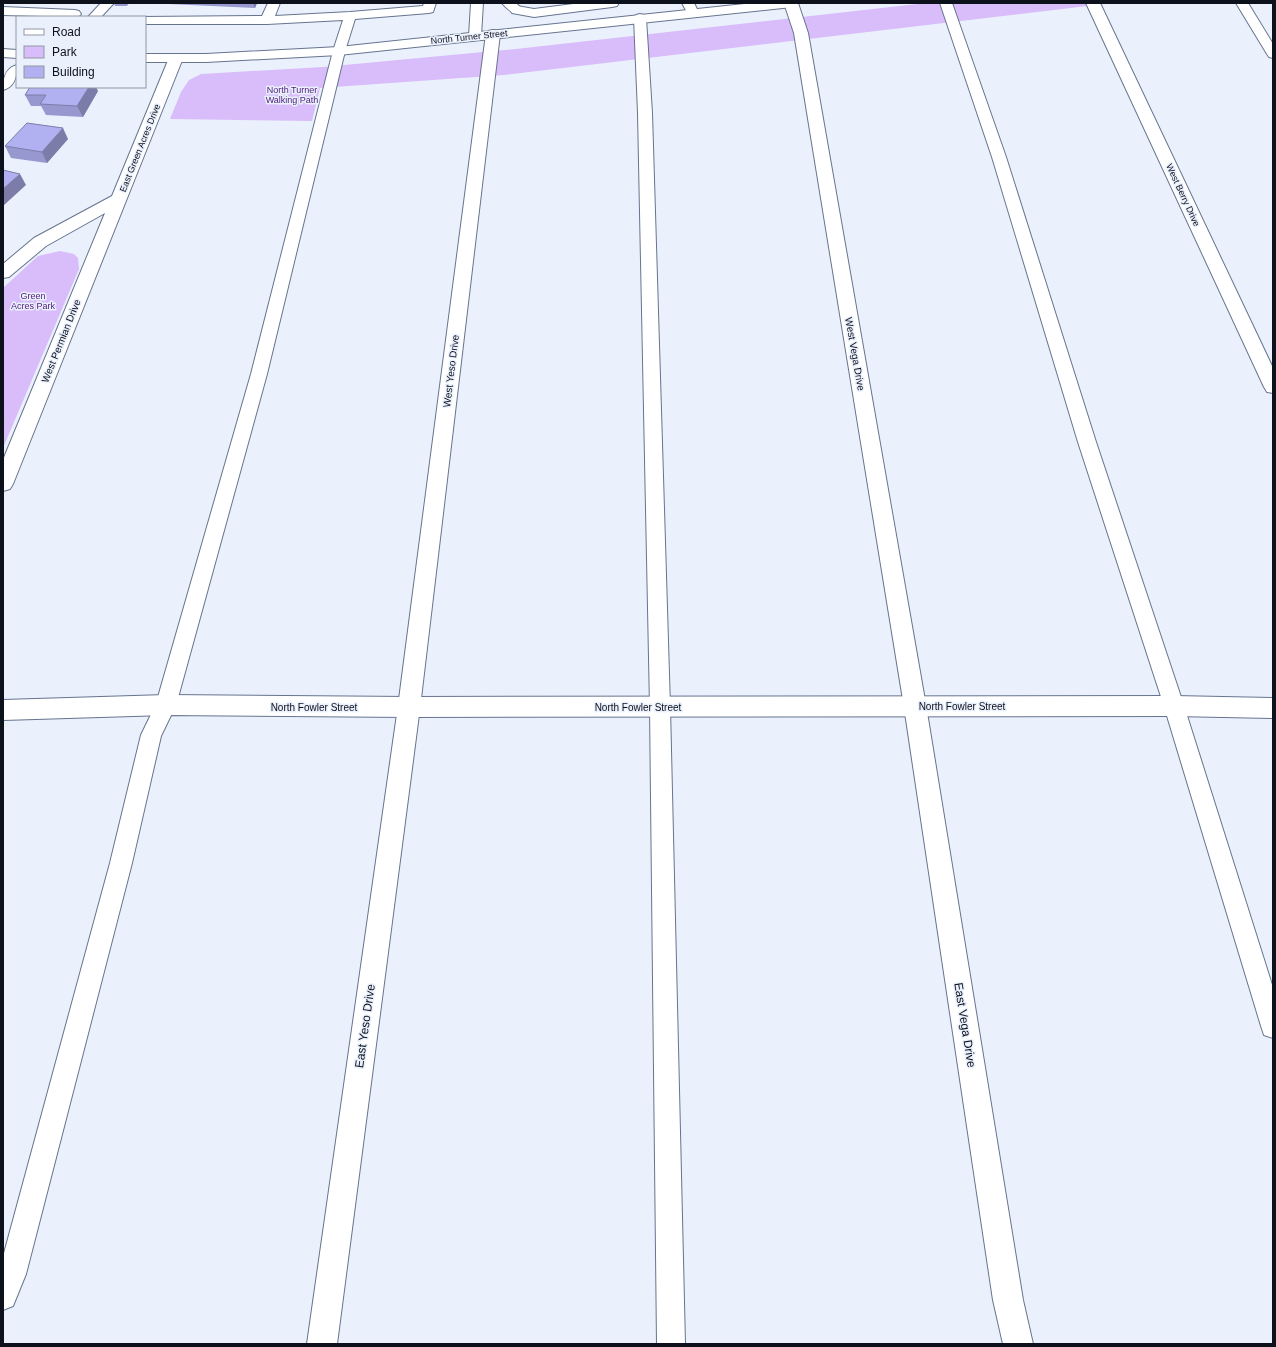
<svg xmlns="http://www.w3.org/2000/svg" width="1276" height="1347" viewBox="0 0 1276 1347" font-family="Helvetica,sans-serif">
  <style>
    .green { fill: #d9bcfa }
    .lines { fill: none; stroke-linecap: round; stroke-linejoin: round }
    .service-casing { stroke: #66748e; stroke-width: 2 }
    .minor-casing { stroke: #66748e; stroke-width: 2 }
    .tertiary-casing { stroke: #66748e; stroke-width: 2 }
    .secondary-casing { stroke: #66748e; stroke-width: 2 }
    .service { fill: #fff; fill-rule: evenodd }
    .minor { fill: #fff; fill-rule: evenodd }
    .tertiary { fill: #fff; fill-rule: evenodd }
    .secondary { fill: #fff; fill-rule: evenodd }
    .wall { fill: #9898d0 }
    .shaded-wall { fill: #7c7ca9 }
    .building { fill: #b1b1f2; stroke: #7c7ca9 }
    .labels { text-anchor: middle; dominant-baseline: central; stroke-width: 3; stroke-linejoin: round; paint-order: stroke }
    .far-street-label { font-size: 9px; fill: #0c111b; stroke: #eaf1fd }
    .far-park-label { font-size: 9px; fill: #52207a; stroke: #eaf1fd }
    .street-label { font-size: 10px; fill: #0c111b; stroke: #eaf1fd }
    .near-street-label { font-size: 12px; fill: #0c111b; stroke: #eaf1fd }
  </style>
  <rect width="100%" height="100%" fill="#eaf1fd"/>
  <path class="green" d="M 926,3 L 1113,3 L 504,75 L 320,88 L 312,121 L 170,119 L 181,92 L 189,80 L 201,74 L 323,67 L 516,49 Z
    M 60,251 L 74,254 L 78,258 L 79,269 L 3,448 L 3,288 L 38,256 Z"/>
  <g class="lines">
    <defs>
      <path id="service" d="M 101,3 L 114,3 L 101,17 L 88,17 Z
        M 268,3 L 280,3 L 275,16 L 350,12 L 423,6 L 424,3 L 436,3 L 433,12 L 429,13 L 355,19 L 345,51 L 267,374 L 176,705 L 161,736 L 132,863 L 26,1274 L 13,1306 L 3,1310 L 3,1257 L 110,863 L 141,735 L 156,704 L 251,374 L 333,51 L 343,20 L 267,24 L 145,24 L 145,17 L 142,17 L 262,16 Z
        M 471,3 L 483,3 L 481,36 L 479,39 L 471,39 L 469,36 Z
        M 502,3 L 516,3 L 523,10 L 521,13 C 513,15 507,9 502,3 Z
        M 682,3 L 694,3 L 699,13 L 697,16 L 689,16 Z
        M 940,3 L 952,3 L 1006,157 L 1096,442 L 1184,706 L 1273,988 L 1273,1038 L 1264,1035 L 1261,1026 L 1164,706 L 1078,442 L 992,157 Z
        M 1236,3 L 1248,3 L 1273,44 L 1273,58 L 1269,57 L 1267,54 Z
        M 3,7 L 75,10 L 79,11 L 81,14 L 78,17 L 3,15 Z
        M 640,14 L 644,15 L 646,18 L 652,113 L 670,707 L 685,1344 L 657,1344 L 650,707 L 638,113 L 634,18 L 636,15 Z
        M 17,65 C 17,76 15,87 3,90 C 3,79 5,68 17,65 Z"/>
      <path id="minor" d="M 784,3 L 798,3 L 808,33 L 926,706 L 1023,1300 L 1033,1344 L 1003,1344 L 993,1300 L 904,706 L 794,33 Z
        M 1086,3 L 1100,3 L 1273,368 L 1273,393 L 1267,392 L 1264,387 Z
        M 493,30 L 498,31 L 500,34 L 420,707 L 337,1344 L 307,1344 L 398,707 L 486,34 L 488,31 Z
        M 176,54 L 181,55 L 183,58 L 13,484 L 10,489 L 3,491 L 3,460 L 105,213 L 46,246 L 9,277 L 3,278 L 3,264 L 34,238 L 112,196 L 169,58 L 171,55 Z"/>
      <path id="tertiary" d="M 166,695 L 409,697 L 1174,696 L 1273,698 L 1273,718 L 1174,716 L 409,717 L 166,715 L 3,720 L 3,700 Z"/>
      <path id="secondary" d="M 581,3 L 619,3 L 617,6 L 612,7 L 534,17 L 512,13 L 510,10 L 512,7 L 517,6 L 534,9 Z
        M 754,3 L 799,3 L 797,6 L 792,7 L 339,55 L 206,62 L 145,62 L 145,54 L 206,54 L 339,47 Z
        M 3,49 L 17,50 L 17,58 L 3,57 Z"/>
    </defs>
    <use href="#service" class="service-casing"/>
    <use href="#minor" class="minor-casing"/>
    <use href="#tertiary" class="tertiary-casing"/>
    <use href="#secondary" class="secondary-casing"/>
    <use href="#service" class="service"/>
    <use href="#minor" class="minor"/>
    <use href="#tertiary" class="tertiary"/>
    <use href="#secondary" class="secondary"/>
  </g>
  <path class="wall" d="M 114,3 L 129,3 L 127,6 L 115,6 Z
    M 147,3 L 257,3 L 255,8 Z
    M 98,91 L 83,117 L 46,115 L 41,106 L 31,106 L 25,95 Z
    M 68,139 L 47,163 L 11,158 L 5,146 Z"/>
  <path class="shaded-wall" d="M 253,3 L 257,3 L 255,8 Z
    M 89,87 L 96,87 L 98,91 L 83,117 L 77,106 Z
    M 63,128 L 68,139 L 47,163 L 42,152 Z
    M 20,174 L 26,185 L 3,206 L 3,189 Z"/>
  <path class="building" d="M 30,87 L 89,87 L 77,106 L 40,104 L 46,95 L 25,95 Z
    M 27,123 L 63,128 L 42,152 L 5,146 Z
    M 3,170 L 20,174 L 3,189 Z"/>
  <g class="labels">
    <g class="far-street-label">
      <text transform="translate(469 37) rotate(-6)">North Turner Street</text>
      <text transform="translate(140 148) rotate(-68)">East Green Acres Drive</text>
      <text transform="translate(1183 195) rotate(65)">West Berry Drive</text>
    </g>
    <g class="far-park-label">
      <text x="292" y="90">North Turner<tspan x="292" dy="10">Walking Path</tspan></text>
      <text x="33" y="296">Green<tspan x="33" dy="10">Acres Park</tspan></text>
    </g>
    <g class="street-label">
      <text transform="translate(61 341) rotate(-68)">West Permian Drive</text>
      <text transform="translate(855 354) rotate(80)">West Vega Drive</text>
      <text transform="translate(451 371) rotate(-83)">West Yeso Drive</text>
      <text x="962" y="706">North Fowler Street</text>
      <text x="314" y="707">North Fowler Street</text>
      <text x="638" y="707">North Fowler Street</text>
    </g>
    <g class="near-street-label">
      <text transform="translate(965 1025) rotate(81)">East Vega Drive</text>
      <text transform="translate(365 1026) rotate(-82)">East Yeso Drive</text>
    </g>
  </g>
  <rect width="1276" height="1347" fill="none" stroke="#0c111b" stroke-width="8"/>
  <rect x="16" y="16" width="130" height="72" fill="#eaf1fd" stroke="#9197a3"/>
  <rect x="24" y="29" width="20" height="6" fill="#ffffff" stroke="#9197a3"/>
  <text x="52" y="36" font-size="12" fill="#0c111b">Road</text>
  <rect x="24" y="46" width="20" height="12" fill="#d9bcfa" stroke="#9197a3"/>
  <text x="52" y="56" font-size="12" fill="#0c111b">Park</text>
  <rect x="24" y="66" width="20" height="12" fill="#b1b1f2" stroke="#9197a3"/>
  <text x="52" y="76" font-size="12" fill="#0c111b">Building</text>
</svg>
